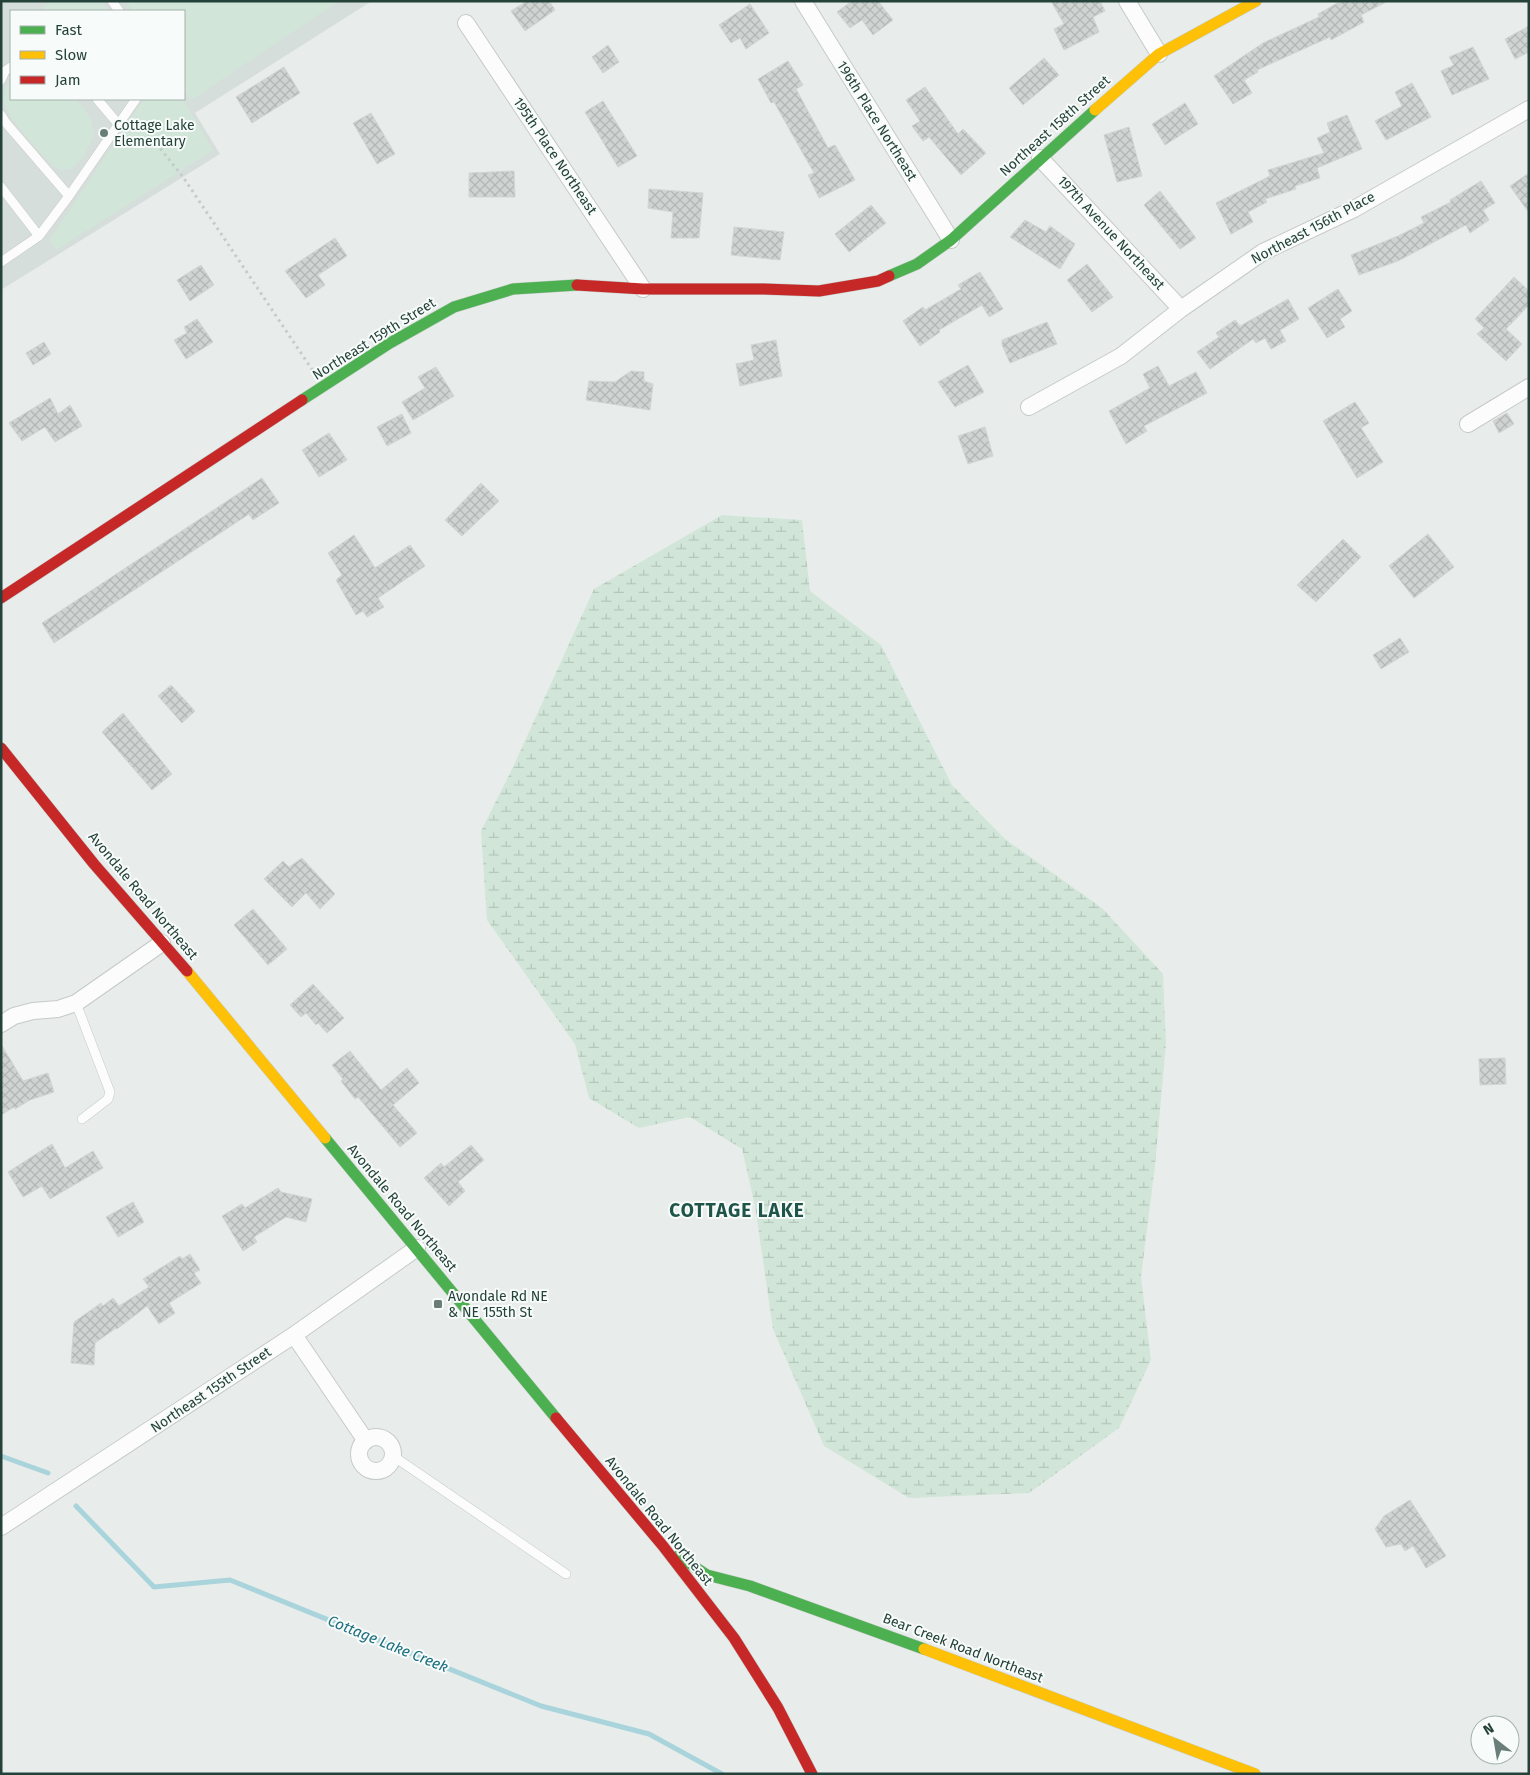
<svg xmlns="http://www.w3.org/2000/svg" width="1530" height="1775" viewBox="0 0 1530 1775" font-family="'Fira Sans',sans-serif">
  <style>
    .built { fill: #d6dedb; fill-rule: evenodd }
    .green { fill: #d1e6d8 }
    .wetland { fill: url(#wetland-marsh) }
    .lines { fill: none; stroke-linecap: round; stroke-linejoin: round }
    .stream { stroke: #a9d4db; stroke-width: 5 }
    .building { fill: url(#building-cross-hatch); stroke: #d1d6d4 }
    .lane-casing { stroke: #c5cac8; stroke-width: 10 }
    .street-casing { stroke: #c5cac8; stroke-width: 18 }
    .fast-casing { stroke: #c3cbc8; stroke-width: 12 }
    .slow-casing { stroke: #c3cbc8; stroke-width: 12 }
    .jam-casing { stroke: #c3cbc8; stroke-width: 12 }
    .path { stroke: #c3ccca; stroke-width: 3; stroke-dasharray: 2.5 4; stroke-linecap: butt }
    .lane { stroke: #fcfcfc; stroke-width: 9 }
    .street { stroke: #fcfcfc; stroke-width: 16 }
    .fast { stroke: #4caf50; stroke-width: 11 }
    .slow { stroke: #ffc107; stroke-width: 11 }
    .jam { stroke: #c62828; stroke-width: 11 }
    .poi-dot { fill: #697e78; stroke: #f7fbf9; stroke-width: 2 }
    .labels { text-anchor: middle; dominant-baseline: central; stroke-width: 4; stroke-linejoin: round; paint-order: stroke }
    .street-label { font-size: 14px; fill: #24423a; stroke: #f7fbf9 }
    .poi-label { font-size: 14px; fill: #24423a; stroke: #f7fbf9; text-anchor: start }
    .water-label { font-size: 15px; font-style: italic; fill: #1c6f80; stroke: #f7fbf9 }
    .district-label { font-size: 19px; font-weight: bold; letter-spacing: 1px; fill: #1f5548; stroke: #f7fbf9 }
  </style>
  <defs>
    <pattern id="wetland-marsh" width="20" height="14" patternUnits="userSpaceOnUse" patternTransform="scale(1.25)"><rect width="20" height="14" fill="#d1e6d8"/><path d="M1 5h8M5 5V1M11 12h8M15 12V8" fill="none" stroke="#b3c6ba"/></pattern>
    <pattern id="building-cross-hatch" width="8" height="8" patternUnits="userSpaceOnUse" patternTransform="scale(1.25)"><rect width="8" height="8" fill="#cfd4d2"/><path d="M0 0l8 8M0 8l8-8" fill="none" stroke="#b2b7b5"/></pattern>
  </defs>
  <rect width="100%" height="100%" fill="#e8edeb"/>
  <path class="built" d="M 1,1 L 372,1 L 195,113 L 220,154 L 1,290 ZM 11,11 L 184,11 L 184,99 L 11,99 Z"/>
  <path class="green" d="M 50,1 L 102,1 L 108,11 L 46,11 L 43,7 Z
    M 126,1 L 339,1 L 191,100 L 184,89 L 184,11 L 133,11 Z
    M 11,79 L 11,99 L 75,99 C 83,108 92,117 93,129 C 95,140 80,165 70,169 C 64,171 60,169 54,167 C 42,153 7,118 4,101 C 3,93 7,85 11,79 Z
    M 144,99 L 182,99 L 213,150 L 56,250 L 50,240 Z"/>
  <path class="wetland" d="M 722,515 L 802,520 L 810,591 L 881,645 L 952,785 L 1005,839 L 1102,908 L 1163,974 L 1166,1043 L 1155,1166 L 1141,1277 L 1151,1360 L 1119,1428 L 1029,1493 L 909,1498 L 824,1446 L 773,1329 L 755,1206 L 742,1149 L 690,1117 L 639,1128 L 589,1098 L 575,1044 L 487,920 L 481,831 L 513,767 L 594,589 Z"/>
  <g class="lines">
    <path class="stream" d="M 1,1456 L 48,1473
      M 76,1506 L 154,1587 L 230,1580 L 541,1706 L 649,1734 L 722,1774"/>
  </g>
  <path class="building" d="M 527,1 L 549,1 L 555,10 L 525,31 L 511,11 Z
    M 852,1 L 878,1 L 893,20 L 873,35 L 862,20 L 850,28 L 837,12 Z
    M 1051,1 L 1100,1 L 1105,11 L 1093,17 L 1099,32 L 1064,50 L 1054,29 L 1064,24 Z
    M 1341,1 L 1388,1 L 1361,15 L 1364,22 L 1331,40 L 1330,37 L 1257,70 L 1258,72 L 1244,80 L 1252,93 L 1233,104 L 1214,76 L 1263,43 L 1319,17 L 1318,14 Z
    M 750,4 L 769,33 L 746,49 L 740,38 L 731,43 L 719,25 Z
    M 1529,26 L 1529,52 L 1515,59 L 1505,39 Z
    M 608,45 L 619,62 L 603,73 L 592,57 Z
    M 1473,47 L 1489,79 L 1452,95 L 1441,71 L 1454,65 L 1449,57 Z
    M 1044,58 L 1059,75 L 1023,105 L 1009,88 Z
    M 788,61 L 803,85 L 796,89 L 828,148 L 835,145 L 855,180 L 819,198 L 808,175 L 814,173 L 774,102 L 771,103 L 758,79 Z
    M 284,67 L 300,93 L 252,123 L 236,97 Z
    M 1412,83 L 1431,117 L 1386,140 L 1375,121 L 1402,106 L 1395,92 Z
    M 925,87 L 958,134 L 963,129 L 986,153 L 961,175 L 929,137 L 923,141 L 912,126 L 920,121 L 906,100 Z
    M 603,101 L 637,156 L 618,167 L 585,112 Z
    M 1185,103 L 1198,124 L 1165,145 L 1152,124 Z
    M 371,113 L 395,154 L 377,164 L 353,123 Z
    M 1347,115 L 1362,149 L 1317,168 L 1320,178 L 1295,186 L 1296,189 L 1265,199 L 1267,202 L 1248,212 L 1253,222 L 1231,234 L 1216,203 L 1270,176 L 1268,170 L 1324,153 L 1317,138 L 1330,132 L 1327,123 Z
    M 1129,127 L 1142,176 L 1117,182 L 1104,135 Z
    M 514,171 L 515,197 L 469,197 L 469,173 Z
    M 1529,173 L 1529,213 L 1510,186 Z
    M 1481,181 L 1495,203 L 1483,210 L 1489,220 L 1470,233 L 1466,225 L 1398,261 L 1359,275 L 1351,255 L 1398,236 L 1424,223 L 1421,217 L 1451,202 L 1450,200 Z
    M 649,189 L 703,193 L 699,238 L 671,238 L 673,212 L 648,208 Z
    M 1160,191 L 1196,238 L 1180,249 L 1144,205 Z
    M 871,205 L 886,223 L 849,252 L 835,234 Z
    M 1025,220 L 1046,232 L 1050,226 L 1075,244 L 1060,269 L 1010,237 Z
    M 734,227 L 784,232 L 780,260 L 731,255 Z
    M 335,238 L 347,256 L 318,275 L 325,285 L 306,298 L 285,271 Z
    M 1087,264 L 1113,297 L 1092,312 L 1067,280 Z
    M 201,265 L 214,285 L 190,301 L 177,280 Z
    M 980,272 L 1003,309 L 989,317 L 982,305 L 939,330 L 940,332 L 920,346 L 903,321 L 923,307 L 925,310 L 961,289 L 958,285 Z
    M 1514,277 L 1529,291 L 1529,305 L 1506,329 L 1522,344 L 1506,361 L 1477,334 L 1484,328 L 1475,319 Z
    M 1338,289 L 1352,311 L 1340,319 L 1345,327 L 1327,338 L 1308,308 Z
    M 1288,299 L 1299,319 L 1280,330 L 1286,341 L 1271,349 L 1265,338 L 1256,343 L 1253,339 L 1210,369 L 1197,352 L 1219,337 L 1216,333 L 1235,320 L 1240,326 Z
    M 197,319 L 213,342 L 186,359 L 174,340 L 187,333 L 184,327 Z
    M 1047,322 L 1057,344 L 1010,363 L 1002,345 L 1002,340 Z
    M 776,340 L 782,376 L 740,386 L 736,364 L 754,360 L 751,345 Z
    M 44,342 L 51,354 L 33,365 L 26,353 Z
    M 968,365 L 984,392 L 955,407 L 938,382 Z
    M 1158,366 L 1169,386 L 1196,372 L 1207,393 L 1144,426 L 1147,431 L 1126,444 L 1109,411 L 1150,388 L 1143,374 Z
    M 436,367 L 454,396 L 413,420 L 402,402 L 425,388 L 418,377 Z
    M 631,371 L 644,372 L 644,381 L 653,384 L 650,410 L 586,400 L 589,381 L 615,382 Z
    M 50,398 L 58,414 L 70,405 L 82,426 L 55,442 L 45,427 L 22,441 L 9,423 Z
    M 1355,402 L 1369,423 L 1361,428 L 1383,462 L 1357,478 L 1323,421 Z
    M 1507,413 L 1514,424 L 1499,433 L 1493,421 Z
    M 402,414 L 411,433 L 387,446 L 377,427 Z
    M 985,427 L 993,456 L 968,464 L 958,436 Z
    M 329,433 L 347,460 L 319,477 L 302,450 Z
    M 262,478 L 279,503 L 253,520 L 249,514 L 54,643 L 42,623 Z
    M 481,483 L 499,501 L 462,536 L 445,520 Z
    M 1428,534 L 1454,567 L 1414,598 L 1389,566 Z
    M 354,535 L 375,568 L 410,545 L 425,566 L 378,598 L 384,607 L 367,617 L 363,611 L 356,615 L 336,580 L 342,575 L 328,553 Z
    M 1343,539 L 1361,557 L 1316,602 L 1297,585 Z
    M 1400,638 L 1409,652 L 1381,669 L 1373,655 Z
    M 171,685 L 195,711 L 182,723 L 158,696 Z
    M 123,713 L 172,774 L 152,790 L 102,732 Z
    M 302,858 L 335,894 L 320,909 L 306,893 L 292,907 L 264,879 L 283,861 L 289,867 Z
    M 253,909 L 287,949 L 268,965 L 234,925 Z
    M 313,984 L 344,1018 L 327,1033 L 318,1023 L 316,1025 L 306,1013 L 301,1017 L 290,1005 Z
    M 1,1044 L 23,1081 L 48,1073 L 54,1092 L 30,1100 L 15,1109 L 14,1107 L 1,1115 Z
    M 350,1051 L 381,1090 L 407,1068 L 419,1083 L 393,1105 L 417,1133 L 400,1147 L 358,1097 L 355,1099 L 341,1081 L 343,1079 L 332,1065 Z
    M 1505,1058 L 1506,1084 L 1480,1085 L 1479,1059 Z
    M 52,1144 L 65,1168 L 93,1151 L 103,1168 L 50,1199 L 42,1186 L 23,1197 L 8,1172 Z
    M 471,1145 L 484,1160 L 458,1182 L 465,1191 L 449,1206 L 424,1178 L 441,1163 L 444,1167 Z
    M 278,1188 L 281,1192 L 312,1199 L 306,1222 L 286,1217 L 254,1237 L 257,1242 L 243,1251 L 222,1216 L 242,1204 L 245,1208 Z
    M 133,1202 L 144,1222 L 118,1237 L 106,1217 Z
    M 190,1254 L 200,1270 L 194,1273 L 201,1283 L 169,1303 L 175,1313 L 159,1324 L 147,1306 L 117,1329 L 116,1328 L 95,1343 L 94,1365 L 71,1363 L 74,1322 L 101,1303 L 103,1306 L 113,1298 L 119,1306 L 149,1287 L 143,1279 L 180,1256 L 182,1259 Z
    M 1410,1500 L 1446,1556 L 1426,1568 L 1413,1546 L 1405,1551 L 1401,1544 L 1386,1547 L 1375,1529 L 1384,1516 Z"/>
  <g class="lines">
    <defs>
      <path id="lane" d="M 112,1 L 119,11
        M 1,80 L 5,71 L 11,67
        M 97,99 L 119,125
        M 1,115 L 6,123 L 69,196
        M 1,187 L 39,236
        M 1,262 L 39,236 L 69,196 L 136,99
        M 76,1003 L 110,1092 L 108,1099 L 82,1119
        M 393,1456 L 566,1574"/>
      <path id="street" d="M 803,1 L 951,240
        M 1127,1 L 1159,54
        M 466,23 L 643,289
        M 1040,158 L 1181,309
        M 1029,407 L 1121,356 L 1181,309 L 1263,252 L 1354,209 L 1529,109
        M 1468,424 L 1529,387
        M 1,1024 L 14,1016 L 33,1011 L 58,1009 L 76,1003 L 162,943
        M 294,1335 L 366,1441
        M359 1454a17 17 0 1 1 34 0a17 17 0 1 1-34 0Z
        M 1,1527 L 294,1335 L 417,1248"/>
      <path id="fast" d="M 889,276 L 917,264 L 951,240 L 1095,110
        M 302,400 L 390,343 L 454,307 L 513,289 L 577,285
        M 325,1138 L 556,1418
        M 678,1556 L 707,1575 L 750,1586 L 924,1649"/>
      <path id="slow" d="M 1095,110 L 1159,54 L 1256,1
        M 187,971 L 325,1138
        M 924,1649 L 1255,1774"/>
      <path id="jam" d="M 577,285 L 643,289 L 764,289 L 819,291 L 878,281 L 889,276
        M 1,598 L 302,400
        M 1,748 L 94,864 L 187,971
        M 556,1418 L 663,1546 L 734,1638 L 778,1708 L 812,1774"/>
    </defs>
    <use href="#lane" class="lane-casing"/>
    <use href="#street" class="street-casing"/>
    <use href="#fast" class="fast-casing"/>
    <use href="#slow" class="slow-casing"/>
    <use href="#jam" class="jam-casing"/>
    <path class="path" d="M 136,118 L 183,177 L 313,371
      M 1528,1774 L 1529,1773"/>
    <use href="#lane" class="lane"/>
    <use href="#street" class="street"/>
    <use href="#fast" class="fast"/>
    <use href="#slow" class="slow"/>
    <use href="#jam" class="jam"/>
  </g>
  <g class="poi-dot">
    <circle cx="104" cy="133" r="5"/>
    <rect x="433" y="1299" width="10" height="10" rx="2.5"/>
  </g>
  <g class="labels">
    <g class="street-label">
      <text transform="translate(877 121) rotate(58)">196th Place Northeast</text>
      <text transform="translate(1055 126) rotate(-42)">Northeast 158th Street</text>
      <text transform="translate(555 156) rotate(56)">195th Place Northeast</text>
      <text transform="translate(1313 228) rotate(-28)">Northeast 156th Place</text>
      <text transform="translate(1111 233) rotate(47)">197th Avenue Northeast</text>
      <text transform="translate(374 339) rotate(-32)">Northeast 159th Street</text>
      <text transform="translate(143 896) rotate(50)">Avondale Road Northeast</text>
      <text transform="translate(402 1208) rotate(50)">Avondale Road Northeast</text>
      <text transform="translate(211 1390) rotate(-34)">Northeast 155th Street</text>
      <text transform="translate(659 1521) rotate(51)">Avondale Road Northeast</text>
      <text transform="translate(963 1648) rotate(21)">Bear Creek Road Northeast</text>
    </g>
    <g class="poi-label">
      <text x="114" y="125">Cottage Lake<tspan x="114" dy="16">Elementary</tspan></text>
      <text x="448" y="1296">Avondale Rd NE<tspan x="448" dy="16">&amp; NE 155th St</tspan></text>
    </g>
    <g class="water-label">
      <text transform="translate(388 1644) rotate(22)">Cottage Lake Creek</text>
    </g>
    <g class="district-label">
      <text x="737" y="1210">COTTAGE LAKE</text>
    </g>
  </g>
  <rect width="1530" height="1775" fill="none" stroke="#24423a" stroke-width="5"/>
  <rect x="10" y="10" width="175" height="90" fill="#f7fbf9" stroke="#a3b1ad"/>
  <rect x="20" y="26" width="25" height="8" fill="#4caf50" stroke="#a3b1ad"/>
  <text x="55" y="35" font-size="15" fill="#24423a">Fast</text>
  <rect x="20" y="51" width="25" height="8" fill="#ffc107" stroke="#a3b1ad"/>
  <text x="55" y="60" font-size="15" fill="#24423a">Slow</text>
  <rect x="20" y="76" width="25" height="8" fill="#c62828" stroke="#a3b1ad"/>
  <text x="55" y="85" font-size="15" fill="#24423a">Jam</text>
  <g transform="translate(1495 1740) rotate(329)"><circle r="24" fill="#f7fbf9" stroke="#a3b1ad"/>
  <path d="M0-4L9 19L0 12L-9 19Z" fill="#697e78"/>
  <text y="-8" font-size="14" font-weight="bold" text-anchor="middle" fill="#24423a">N</text>
  </g>
</svg>
